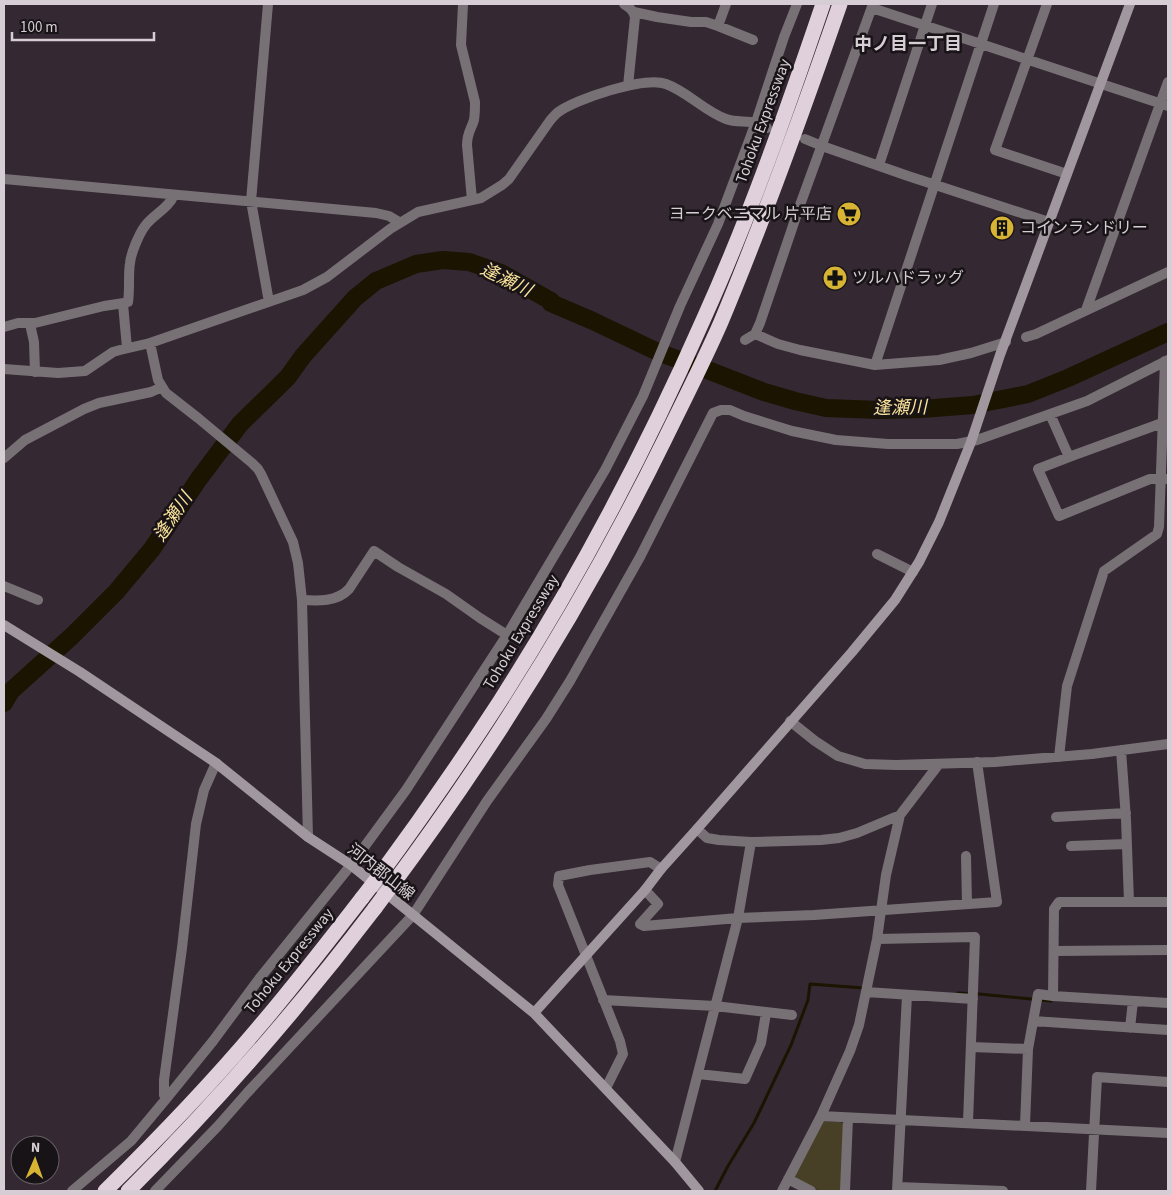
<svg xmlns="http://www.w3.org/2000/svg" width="1172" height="1195" viewBox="0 0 1172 1195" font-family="'Source Sans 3','Noto Sans JP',sans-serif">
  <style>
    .green { fill: #484026 }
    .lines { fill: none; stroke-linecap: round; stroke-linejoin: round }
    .stream { stroke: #1b1400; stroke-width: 3 }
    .river { stroke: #1b1400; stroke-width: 18 }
    .street { stroke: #777176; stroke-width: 10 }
    .secondary { stroke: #a1979f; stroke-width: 10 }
    .highway { stroke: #dfd0dc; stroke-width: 15 }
    .highway-bridge { stroke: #dfd0dc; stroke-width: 15 }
    .labels { text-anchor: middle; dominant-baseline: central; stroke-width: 5; stroke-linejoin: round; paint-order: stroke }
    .street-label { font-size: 16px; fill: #d6ced4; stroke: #181317 }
    .poi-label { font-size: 16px; fill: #d6ced4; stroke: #181317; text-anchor: start }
    .neighbourhood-label { font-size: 18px; font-weight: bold; fill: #d6ced4; stroke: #181317 }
    .water-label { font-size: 18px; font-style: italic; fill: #f9e399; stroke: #181317 }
  </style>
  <rect width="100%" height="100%" fill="#342832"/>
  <path class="green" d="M 822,1121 L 840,1122 L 845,1126 L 843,1191 L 820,1191 L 797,1180 L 795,1174 Z"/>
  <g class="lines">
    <path class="stream" d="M 958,993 L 979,994 L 1051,1001
      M 715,1191 L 728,1166 L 754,1123 L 791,1045 L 808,1000 L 810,984 L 864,988"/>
    <path class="river" d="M 4,703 L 11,691 L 72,636 L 116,592 L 152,549 L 198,480 L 240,424 L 288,377 L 303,356 L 355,298 L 376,281 L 416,264 L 443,260 L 469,262 L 501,273 L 551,301 L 551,303 L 593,321 L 660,353 L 705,369 L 764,392 L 795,401 L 826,408 L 880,410 L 921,409 L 973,405 L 1028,394 L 1068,378 L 1168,332"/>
    <path class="street" d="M 268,4 L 251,201 L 269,302
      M 463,4 L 461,45 L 475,102 C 475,108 475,114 474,120 C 471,130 467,133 467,145 L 472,200
      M 624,4 C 630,8 633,10 635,17 L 628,86
      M 1047,4 L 995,150 L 1067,174
      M 872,8 L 1168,106
      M 634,12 L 657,17 L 691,22 L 706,22 L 718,26 L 753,40
      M 718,26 L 726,4
      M 805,139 L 822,146 L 908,176 L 1049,222
      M 879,165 L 932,4
      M 4,179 L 376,213 L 389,216 L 399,222
      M 123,304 L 127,348
      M 1086,310 L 1168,82
      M 30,324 L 34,342 L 35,372
      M 4,327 L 18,323 L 35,323 L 104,306 L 124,303 L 128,302 C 130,288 128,276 130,263 C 131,253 139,234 145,226 C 153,215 169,208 174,195
      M 755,334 L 778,344 L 800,350 L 875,365 L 939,360 L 971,353 L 1006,342
      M 1026,337 L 1036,334 L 1168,272
      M 745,340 L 755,334 L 760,323 L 800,205 L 873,4
      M 150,343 L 158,380 L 166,393 L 198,418 L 252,463 L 258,469 L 261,474 L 293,542 L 298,563 L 302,600 L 308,837
      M 875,365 L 994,4
      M 4,369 L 58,373 L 85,371 L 113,352 L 120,350 L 150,343 L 303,290 L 327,277 L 390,229 L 418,212 L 481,198 L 502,185 L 509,179 L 549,122 C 551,119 554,116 557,113 C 575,99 645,76 666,84 C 688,92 704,111 726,119 C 736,123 747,120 756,123 C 760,124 764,126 767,128
      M 1050,414 L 1069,457 L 1038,469 L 1059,516 L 1150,479 L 1168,479
      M 1069,457 L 1162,423 L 1167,424
      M 4,458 L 25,440 L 84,409 L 99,403 L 151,392 L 162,387
      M 877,554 L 913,572
      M 4,586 L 38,600
      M 302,600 C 318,601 337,602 349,589 L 374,551 L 398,567 L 446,594 L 480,618 L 507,635
      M 790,721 L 815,741 L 838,756 L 865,764 L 896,765 L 995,762 L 1092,754 L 1168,744
      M 1121,750 L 1126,819 L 1129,902
      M 1059,757 L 1067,686 L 1104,571 L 1157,534 L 1159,527 L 1165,361
      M 1056,817 L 1126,813
      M 697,829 L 707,838 L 719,840 L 751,842 L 821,840 L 839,838 L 857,833 L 900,815 L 939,764
      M 1071,846 L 1127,844
      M 966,856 L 967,904
      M 645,890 L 658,904 L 640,924 L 644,926 L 738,918 L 814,915 L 997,902 L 977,762
      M 877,939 L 975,937 L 968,1122
      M 1054,951 L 1168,950
      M 866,992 L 973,999
      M 1053,996 L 1054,909 L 1059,902 L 1168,902
      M 603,1000 L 715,1006 L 792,1015
      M 1033,1021 L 1168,1030
      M 1130,1028 L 1133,1001
      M 971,1047 L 1028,1049
      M 698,1074 L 745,1079 L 761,1043 L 766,1013
      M 606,1088 L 623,1054 L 620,1041 L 558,885 L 559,876 L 590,870 L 650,862 L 661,869
      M 166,1099 L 164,1095 L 164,1080 L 182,948 L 196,824 L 204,790 L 216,763
      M 821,1116 L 1168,1133
      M 1025,1125 L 1028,1049 L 1038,994 L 1053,996 L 1168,1003
      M 675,1162 L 738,918 L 751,842
      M 788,1179 L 811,1191
      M 898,1187 L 1003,1191
      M 72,1191 L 131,1141 L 166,1099 L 213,1041 L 259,979 L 351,865 L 406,790 L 507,635 L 605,470 L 643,396 L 680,306 L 718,224 L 756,122 L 784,37 L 797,4
      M 155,1191 L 218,1126 L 247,1093 L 413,915 L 487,801 L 546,719 L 570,681 L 640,557 L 713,413 L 721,410 L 730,410 L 744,416 L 792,431 L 836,440 L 888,444 L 957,444 L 977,440 L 1087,401 L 1168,360
      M 782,1191 L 821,1116 L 850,1051 L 859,1025 L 877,939 L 886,875 L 900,815
      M 845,1191 L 848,1118
      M 897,1191 L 907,995
      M 1091,1191 L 1097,1077 L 1168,1082"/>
    <path class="secondary" d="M 4,625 L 80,672 L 216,763 L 308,837 L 351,865 L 413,915 L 534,1013 L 675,1162 L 699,1191
      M 534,1013 L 645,890 L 661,869 L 697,829 L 852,652 L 895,600 L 919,562 L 939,522 L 971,442 L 1000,355 L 1130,4"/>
    <path class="highway" d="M 379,876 C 421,819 461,761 500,701 C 578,579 646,450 704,318 C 750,216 787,110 823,4
      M 392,885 C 496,745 588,596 665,439 C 684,400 704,361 721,322 C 765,217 803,111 840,4
      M 105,1191 C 158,1139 210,1085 258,1028 C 294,986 328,942 362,898
      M 128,1191 C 217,1102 299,1008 375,908"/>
    <path class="highway-bridge" d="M 362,898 L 379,876
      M 375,908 L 392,885"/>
  </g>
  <defs>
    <symbol id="supermarket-disc" viewBox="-11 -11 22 22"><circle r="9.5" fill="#d7b434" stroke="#181317"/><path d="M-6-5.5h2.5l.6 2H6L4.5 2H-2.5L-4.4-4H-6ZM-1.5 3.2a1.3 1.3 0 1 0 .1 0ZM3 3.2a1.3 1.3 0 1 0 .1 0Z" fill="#111"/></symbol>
    <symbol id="building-disc" viewBox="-11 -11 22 22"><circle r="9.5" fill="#d7b434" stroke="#181317"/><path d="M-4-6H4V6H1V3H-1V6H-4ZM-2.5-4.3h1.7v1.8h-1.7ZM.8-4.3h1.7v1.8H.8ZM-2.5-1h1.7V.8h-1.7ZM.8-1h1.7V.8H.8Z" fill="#111"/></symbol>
    <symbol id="pharmacy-disc" viewBox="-11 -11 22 22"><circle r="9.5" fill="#d7b434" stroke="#181317"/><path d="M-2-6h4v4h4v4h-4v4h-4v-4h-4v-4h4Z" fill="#111"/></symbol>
  </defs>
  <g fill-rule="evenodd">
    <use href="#supermarket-disc" x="835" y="200" width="28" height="28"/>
    <use href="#building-disc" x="988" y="214" width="28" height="28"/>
    <use href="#pharmacy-disc" x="821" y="264" width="28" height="28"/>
  </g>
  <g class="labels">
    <g class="street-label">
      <text transform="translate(763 121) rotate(-70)">Tohoku Expressway</text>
      <text transform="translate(521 632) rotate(-59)">Tohoku Expressway</text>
      <text transform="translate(381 872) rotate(38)">河内郡山線</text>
      <text transform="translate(289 961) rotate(-51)">Tohoku Expressway</text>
    </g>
    <g class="poi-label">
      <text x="832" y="214" text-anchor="end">ヨークベニマル 片平店</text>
      <text x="1020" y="228">コインランドリー</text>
      <text x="852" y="278">ツルハドラッグ</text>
    </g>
    <g class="neighbourhood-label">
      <text x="908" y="44">中ノ目一丁目</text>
    </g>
    <g class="water-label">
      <text transform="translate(506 280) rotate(26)">逢瀬川</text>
      <text transform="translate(900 408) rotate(-1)">逢瀬川</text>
      <text transform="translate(173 517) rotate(-56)">逢瀬川</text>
    </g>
  </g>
  <rect width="1172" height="1195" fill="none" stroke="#d6ced4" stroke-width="10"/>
  <g transform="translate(35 1160) rotate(2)"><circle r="24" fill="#181317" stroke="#645e63"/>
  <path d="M0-4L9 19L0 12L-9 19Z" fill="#d7b434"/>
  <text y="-8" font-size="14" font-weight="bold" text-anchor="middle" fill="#d6ced4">N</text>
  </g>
  <path d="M12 32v8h142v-8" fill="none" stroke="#d6ced4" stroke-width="2.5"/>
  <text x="20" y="32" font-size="15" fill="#d6ced4" stroke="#181317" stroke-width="4" paint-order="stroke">100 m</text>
</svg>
